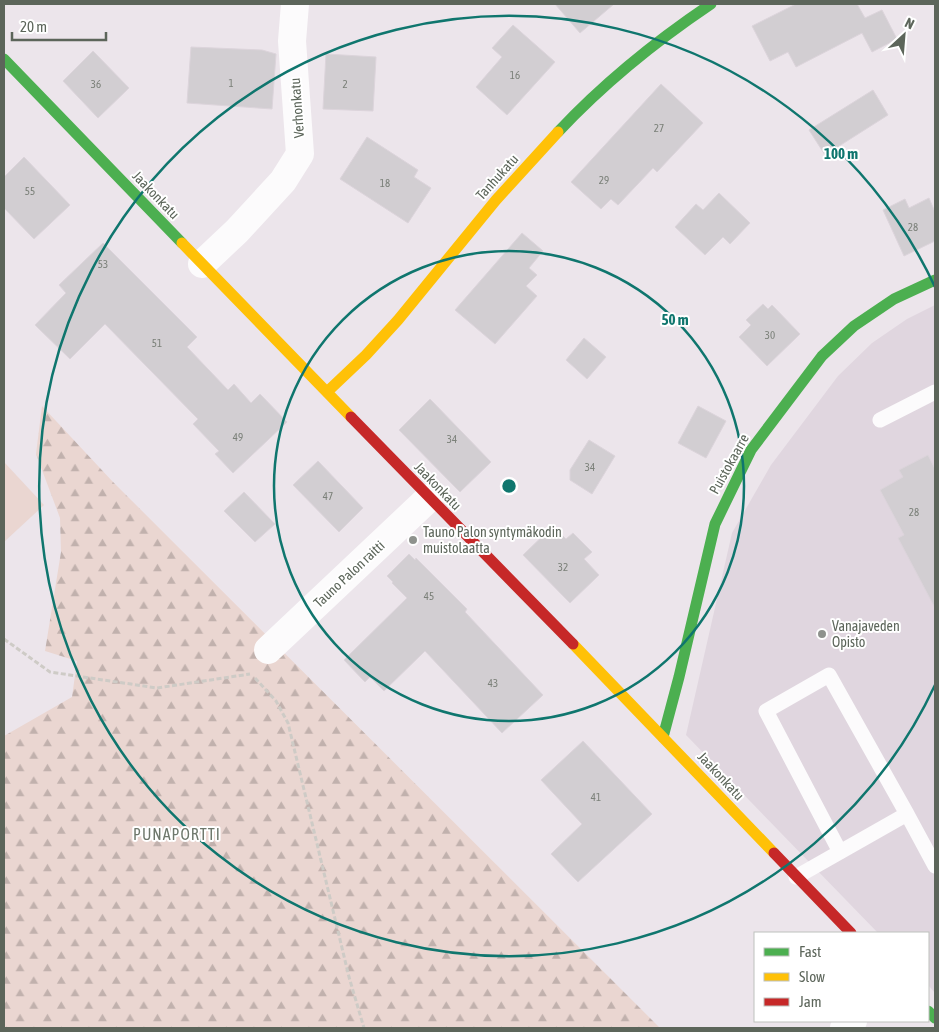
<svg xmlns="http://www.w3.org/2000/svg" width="939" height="1032" viewBox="0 0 939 1032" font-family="'Asap Condensed',sans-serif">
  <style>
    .education { fill: #e0d6df }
    .forest { fill: url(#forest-firs) }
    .green { fill: #ead6d1 }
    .building { fill: #d2ced2; stroke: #dcd4db }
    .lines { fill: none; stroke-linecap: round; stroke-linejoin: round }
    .path { stroke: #cecbc6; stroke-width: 3; stroke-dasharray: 5 2.5; stroke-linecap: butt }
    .lane { stroke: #fcfbfc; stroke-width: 15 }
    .street { stroke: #fcfbfc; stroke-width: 28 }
    .fast { stroke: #4caf50; stroke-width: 11 }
    .slow { stroke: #ffc107; stroke-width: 11 }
    .jam { stroke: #c62828; stroke-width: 11 }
    .ring { fill: none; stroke: #0f766e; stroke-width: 2.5 }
    .poi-dot { fill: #8e928d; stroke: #fff; stroke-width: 2 }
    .labels { text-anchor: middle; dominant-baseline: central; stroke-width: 4; stroke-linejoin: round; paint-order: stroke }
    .number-label { font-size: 11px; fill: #7b8079 }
    .street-label { font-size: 14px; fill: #5c655a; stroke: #fff }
    .poi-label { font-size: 14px; fill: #5c655a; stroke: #fff; text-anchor: start }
    .quarter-label { font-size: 16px; letter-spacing: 1px; fill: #6e776b; stroke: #fff }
    .centre { fill: #0f766e; stroke: #fff; stroke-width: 2.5 }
    .ring-label { font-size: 15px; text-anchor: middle; font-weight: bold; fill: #0f766e; stroke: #fff; stroke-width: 4; stroke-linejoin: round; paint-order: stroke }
  </style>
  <defs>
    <pattern id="forest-firs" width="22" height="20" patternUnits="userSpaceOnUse" patternTransform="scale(1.25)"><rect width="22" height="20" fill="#ead6d1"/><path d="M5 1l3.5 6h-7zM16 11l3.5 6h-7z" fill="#c1b1ad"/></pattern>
  </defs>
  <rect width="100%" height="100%" fill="#ece5eb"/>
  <path class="education" d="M 935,305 L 935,993 L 928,985 L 928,933 L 878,933 L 686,735 L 732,533 L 771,465 L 838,376 L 872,343 L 907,319 Z"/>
  <path class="forest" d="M 42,406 L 113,482 L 660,1028 L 4,1028 L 4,736 L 72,697 L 77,661 L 45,651 L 61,552 L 60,518 L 36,454 Z"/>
  <path class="green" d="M 4,462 L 44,505 L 4,542 Z"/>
  <path class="building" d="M 555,4 L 614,4 L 580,33 Z
    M 796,4 L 857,4 L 865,18 L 882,10 L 897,39 L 872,52 L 862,33 L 796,67 L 788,52 L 770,61 L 752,26 Z
    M 513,25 L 555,62 L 507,115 L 476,87 L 502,57 L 492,48 Z
    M 191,47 L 262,50 L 276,54 L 272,109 L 187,103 Z
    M 93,51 L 129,88 L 98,118 L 63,81 Z
    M 326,54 L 376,57 L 373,111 L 323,109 Z
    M 661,84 L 703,123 L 657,172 L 653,168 L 618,205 L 611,199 L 601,209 L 571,182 Z
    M 873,90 L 888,115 L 825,155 L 809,130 Z
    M 367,137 L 418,170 L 414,177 L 431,188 L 408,223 L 340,179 Z
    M 24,157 L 70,205 L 34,239 L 4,208 L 4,177 Z
    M 719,193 L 750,223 L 730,244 L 723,237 L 705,255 L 675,227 L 696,204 L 703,210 Z
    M 929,198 L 935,212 L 935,241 L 904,256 L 883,210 L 905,199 L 909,208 Z
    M 522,233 L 543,251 L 529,268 L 537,275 L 526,286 L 537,296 L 495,344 L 455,310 Z
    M 103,243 L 197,337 L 187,347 L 228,390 L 234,384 L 251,403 L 260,394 L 287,422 L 233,473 L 215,454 L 219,451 L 193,424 L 198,419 L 105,324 L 70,359 L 35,325 L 66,293 L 59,285 Z
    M 763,304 L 768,309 L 772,305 L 800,334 L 767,366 L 739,337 L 751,325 L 746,320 Z
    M 584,338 L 606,357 L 587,379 L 566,360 Z
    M 430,399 L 491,462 L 460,492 L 399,430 Z
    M 698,406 L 726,421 L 706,458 L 678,443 Z
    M 589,440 L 615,456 L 592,494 L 570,480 L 570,470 Z
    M 928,455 L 935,469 L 935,608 L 898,538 L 904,535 L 880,490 L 903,477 L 899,470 Z
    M 318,461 L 363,508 L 339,532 L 293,485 Z
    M 244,492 L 275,524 L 255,542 L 224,511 Z
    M 553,526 L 566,539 L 573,533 L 592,552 L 584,559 L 599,575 L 570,603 L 523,555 Z
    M 409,554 L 415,560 L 416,558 L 467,609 L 465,612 L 543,695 L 502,733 L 425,651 L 384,691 L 370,677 L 365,682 L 344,660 L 407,598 L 392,583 L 393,582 L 387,576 Z
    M 583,741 L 652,814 L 578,882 L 551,854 L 582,824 L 541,780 Z"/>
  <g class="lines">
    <path class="path" d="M 4,639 L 50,672 L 157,688 L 250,674
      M 255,678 L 276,701 L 288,723 L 349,977 L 364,1028"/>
    <path class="lane" d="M 880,420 L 935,392
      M 907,814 L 935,866
      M 796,877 L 907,814 L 829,675 L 766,711 L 840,852"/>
    <path class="street" d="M 202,264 L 237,231 L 283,181 L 300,154 L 292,41 L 295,4
      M 268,650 L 429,498
      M 844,1028 L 853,1021"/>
    <path class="fast" d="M 4,59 L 182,243
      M 558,132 C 604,83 656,41 711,4
      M 663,737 L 679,677 L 715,524 L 751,450 L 822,356 L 854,326 L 894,299 L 935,280
      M 928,1011 L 935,1018"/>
    <path class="slow" d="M 182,243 L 351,417
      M 327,392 L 366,355 L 398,320 L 496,200 L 558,132
      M 573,644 L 774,853"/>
    <path class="jam" d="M 351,417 L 573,644
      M 774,853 L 851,933"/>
  </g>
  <g class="ring">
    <circle cx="509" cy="486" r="235"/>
    <path d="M935 685A470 470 0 1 1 935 287"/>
  </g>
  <g class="poi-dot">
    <circle cx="413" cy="540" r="5"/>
    <circle cx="822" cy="634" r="5"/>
  </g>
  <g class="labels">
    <g class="number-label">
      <text x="515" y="75">16</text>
      <text x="231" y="83">1</text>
      <text x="96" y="84">36</text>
      <text x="345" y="84">2</text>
      <text x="659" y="128">27</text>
      <text x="604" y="180">29</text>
      <text x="385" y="183">18</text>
      <text x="30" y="191">55</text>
      <text x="913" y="227">28</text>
      <text x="103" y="264">53</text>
      <text x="770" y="335">30</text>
      <text x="157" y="343">51</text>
      <text x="238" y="437">49</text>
      <text x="452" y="439">34</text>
      <text x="590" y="467">34</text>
      <text x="328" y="496">47</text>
      <text x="914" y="512">28</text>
      <text x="563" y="567">32</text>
      <text x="429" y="596">45</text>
      <text x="493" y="683">43</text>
      <text x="596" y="797">41</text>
    </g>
    <g class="street-label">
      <text transform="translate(297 108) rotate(-94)">Verhonkatu</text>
      <text transform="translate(497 177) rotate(-48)">Tanhukatu</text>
      <text transform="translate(156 195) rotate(46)">Jaakonkatu</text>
      <text transform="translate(729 464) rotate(-61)">Puistokaarre</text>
      <text transform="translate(438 486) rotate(46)">Jaakonkatu</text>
      <text transform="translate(349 574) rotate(-43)">Tauno Palon raitti</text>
      <text transform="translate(721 776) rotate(47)">Jaakonkatu</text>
    </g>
    <g class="poi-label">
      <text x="423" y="532">Tauno Palon syntymäkodin<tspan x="423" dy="16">muistolaatta</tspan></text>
      <text x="832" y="626">Vanajaveden<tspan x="832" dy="16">Opisto</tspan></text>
    </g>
    <g class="quarter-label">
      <text x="177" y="834">PUNAPORTTI</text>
    </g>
  </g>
  <circle cx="509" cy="486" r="8" class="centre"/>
  <g class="ring-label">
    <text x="841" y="159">100 m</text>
    <text x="675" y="325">50 m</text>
  </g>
  <rect width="939" height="1032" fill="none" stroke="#5c655a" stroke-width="10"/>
  <rect x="754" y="932" width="175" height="90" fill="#ffffff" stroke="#bec1bd"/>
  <rect x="764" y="948" width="25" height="8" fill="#4caf50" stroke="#bec1bd"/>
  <text x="799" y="957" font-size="15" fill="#5c655a">Fast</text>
  <rect x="764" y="973" width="25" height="8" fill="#ffc107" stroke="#bec1bd"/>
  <text x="799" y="982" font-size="15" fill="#5c655a">Slow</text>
  <rect x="764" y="998" width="25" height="8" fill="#c62828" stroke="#bec1bd"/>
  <text x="799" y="1007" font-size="15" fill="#5c655a">Jam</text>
  <g transform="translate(904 35) rotate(26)" stroke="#ffffff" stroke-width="4" paint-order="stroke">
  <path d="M0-4L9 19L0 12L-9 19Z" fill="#5c655a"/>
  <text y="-8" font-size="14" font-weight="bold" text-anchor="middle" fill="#5c655a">N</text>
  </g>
  <path d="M12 32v8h94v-8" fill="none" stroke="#5c655a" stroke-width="2.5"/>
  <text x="20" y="32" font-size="15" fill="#5c655a" stroke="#ffffff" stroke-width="4" paint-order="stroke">20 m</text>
</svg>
